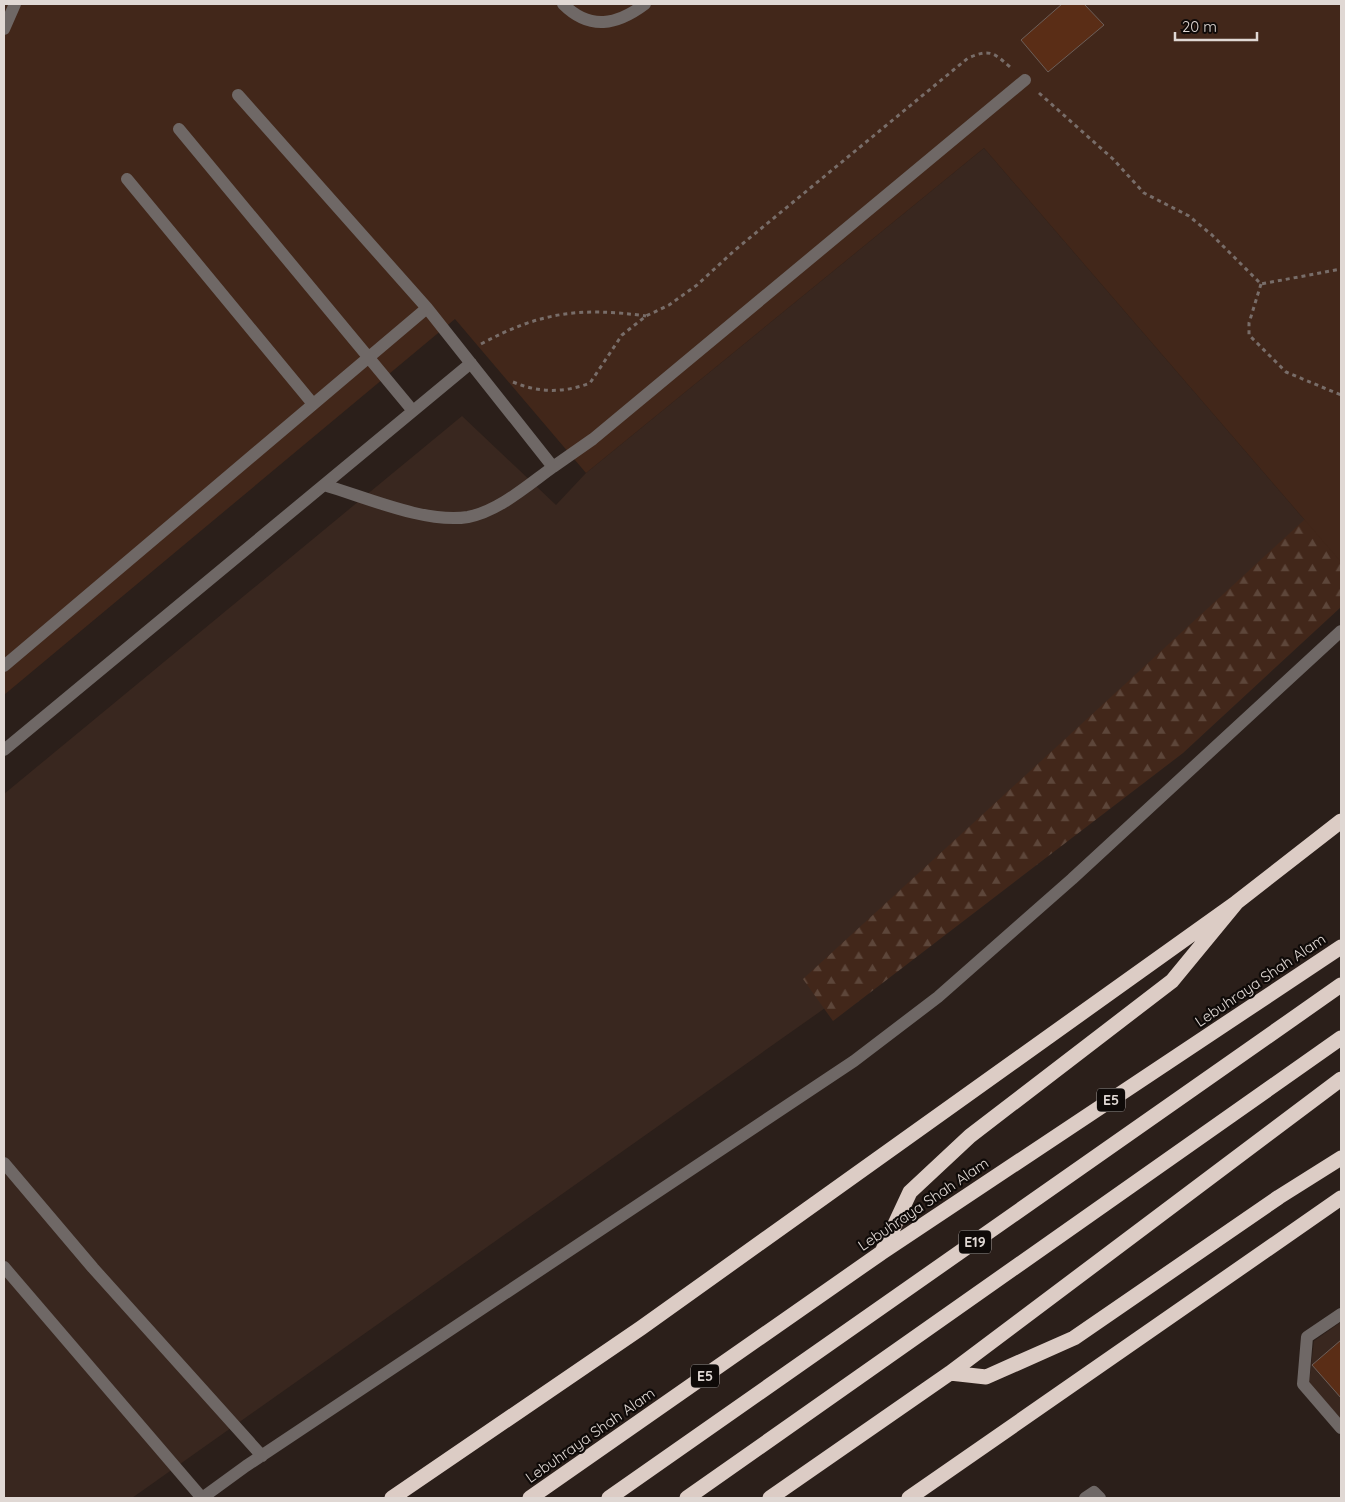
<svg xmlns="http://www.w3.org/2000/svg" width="1345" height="1502" viewBox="0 0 1345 1502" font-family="Quicksand,sans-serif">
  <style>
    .built { fill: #39271f }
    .forest { fill: url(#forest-firs) }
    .pitch { fill: #42271a }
    .building { fill: #5a2d16; stroke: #6d5f59 }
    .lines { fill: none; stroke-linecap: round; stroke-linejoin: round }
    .path { stroke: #786d69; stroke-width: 3; stroke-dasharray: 4 4; stroke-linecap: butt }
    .minor { stroke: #6f6866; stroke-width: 12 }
    .highway { stroke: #dcccc5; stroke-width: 15 }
    .labels { text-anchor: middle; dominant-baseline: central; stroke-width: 4.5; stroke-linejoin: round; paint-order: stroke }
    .shield { fill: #0f0a08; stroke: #a19a97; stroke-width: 1 }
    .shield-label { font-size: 14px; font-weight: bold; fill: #e0d8d4 }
    .street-label { font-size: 15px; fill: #e0d8d4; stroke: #0f0a08 }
  </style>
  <defs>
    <pattern id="forest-firs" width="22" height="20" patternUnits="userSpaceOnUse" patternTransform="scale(1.25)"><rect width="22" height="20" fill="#42271a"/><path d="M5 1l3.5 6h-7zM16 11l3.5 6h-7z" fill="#5d463a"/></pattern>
  </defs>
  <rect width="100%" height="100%" fill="#2b1f1a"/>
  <path class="built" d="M 984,148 L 1341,562 L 893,960 L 132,1498 L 4,1498 L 4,794 L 462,416 L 556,505 L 586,473 Z
    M 1341,1322 L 1341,1419 L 1309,1383 L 1314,1341 Z"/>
  <path class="forest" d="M 1341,4 L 1341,607 L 1183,753 L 833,1021 L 803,979 L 1326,500 Z"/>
  <path class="pitch" d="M 4,4 L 1341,4 L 1341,562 L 984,148 L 586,473 L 455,319 L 4,695 Z"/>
  <path class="building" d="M 1062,4 L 1084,4 L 1104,25 L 1048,72 L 1021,40 Z
    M 1341,1340 L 1341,1398 L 1312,1365 Z"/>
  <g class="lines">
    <path class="path" d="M 1039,93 L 1113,159 L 1144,193 L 1189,216 L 1212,235 L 1261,284 L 1341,269
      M 1261,284 L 1249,323 L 1249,335 L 1286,372 L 1341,395
      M 481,344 C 540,312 580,307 646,316
      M 513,382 C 539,393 564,393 590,383 L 622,335 L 646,316 L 669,305 L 697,285 L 735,250 L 968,58 C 990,49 993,52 1010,67"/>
    <path class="minor" d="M 563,4 C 590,31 617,25 645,4
      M 4,29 L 15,4
      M 238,95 L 427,308 L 553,467 L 593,439 L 1025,80
      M 179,129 L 413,411
      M 127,179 L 313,404
      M 324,485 C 365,497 426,524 468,517 C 499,511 528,485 553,467
      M 4,666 L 427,308
      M 4,750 L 471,363
      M 4,1163 L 93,1268 L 262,1456
      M 4,1267 L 202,1498
      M 1341,1314 L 1307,1337 L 1303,1384 L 1341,1428
      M 202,1498 L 246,1466 L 854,1061 L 938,997 L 1072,879 L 1341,631
      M 1085,1498 L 1094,1492 L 1100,1498"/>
    <path class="highway" d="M 882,1252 L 910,1192 L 970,1136 L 1172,981 L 1237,902 L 1341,821
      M 950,1373 L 986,1377 L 1074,1338 L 1279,1197 L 1341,1158
      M 392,1498 L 641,1328 L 1237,902
      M 530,1498 L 881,1253 L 1341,947
      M 609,1498 L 1341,985
      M 687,1498 L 1341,1038
      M 770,1498 L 950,1373 L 1341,1079
      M 909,1498 L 1341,1198"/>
  </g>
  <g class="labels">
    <g class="shield">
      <rect x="1097" y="1088.5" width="28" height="23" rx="4"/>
      <rect x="959" y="1230.5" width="32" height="23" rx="4"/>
      <rect x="691" y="1364.5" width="28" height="23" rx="4"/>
    </g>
    <g class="shield-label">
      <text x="1111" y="1100">E5</text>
      <text x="975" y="1242">E19</text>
      <text x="705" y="1376">E5</text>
    </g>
    <g class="street-label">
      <text transform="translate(1260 980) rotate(-34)">Lebuhraya Shah Alam</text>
      <text transform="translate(923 1204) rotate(-34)">Lebuhraya Shah Alam</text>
      <text transform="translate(590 1435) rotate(-35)">Lebuhraya Shah Alam</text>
    </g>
  </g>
  <rect width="1345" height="1502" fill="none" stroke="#e0d8d4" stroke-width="10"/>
  <path d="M1175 32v8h82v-8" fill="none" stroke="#e0d8d4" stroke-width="2.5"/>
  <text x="1182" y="32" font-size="15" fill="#e0d8d4" stroke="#0f0a08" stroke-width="4" paint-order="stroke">20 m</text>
</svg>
